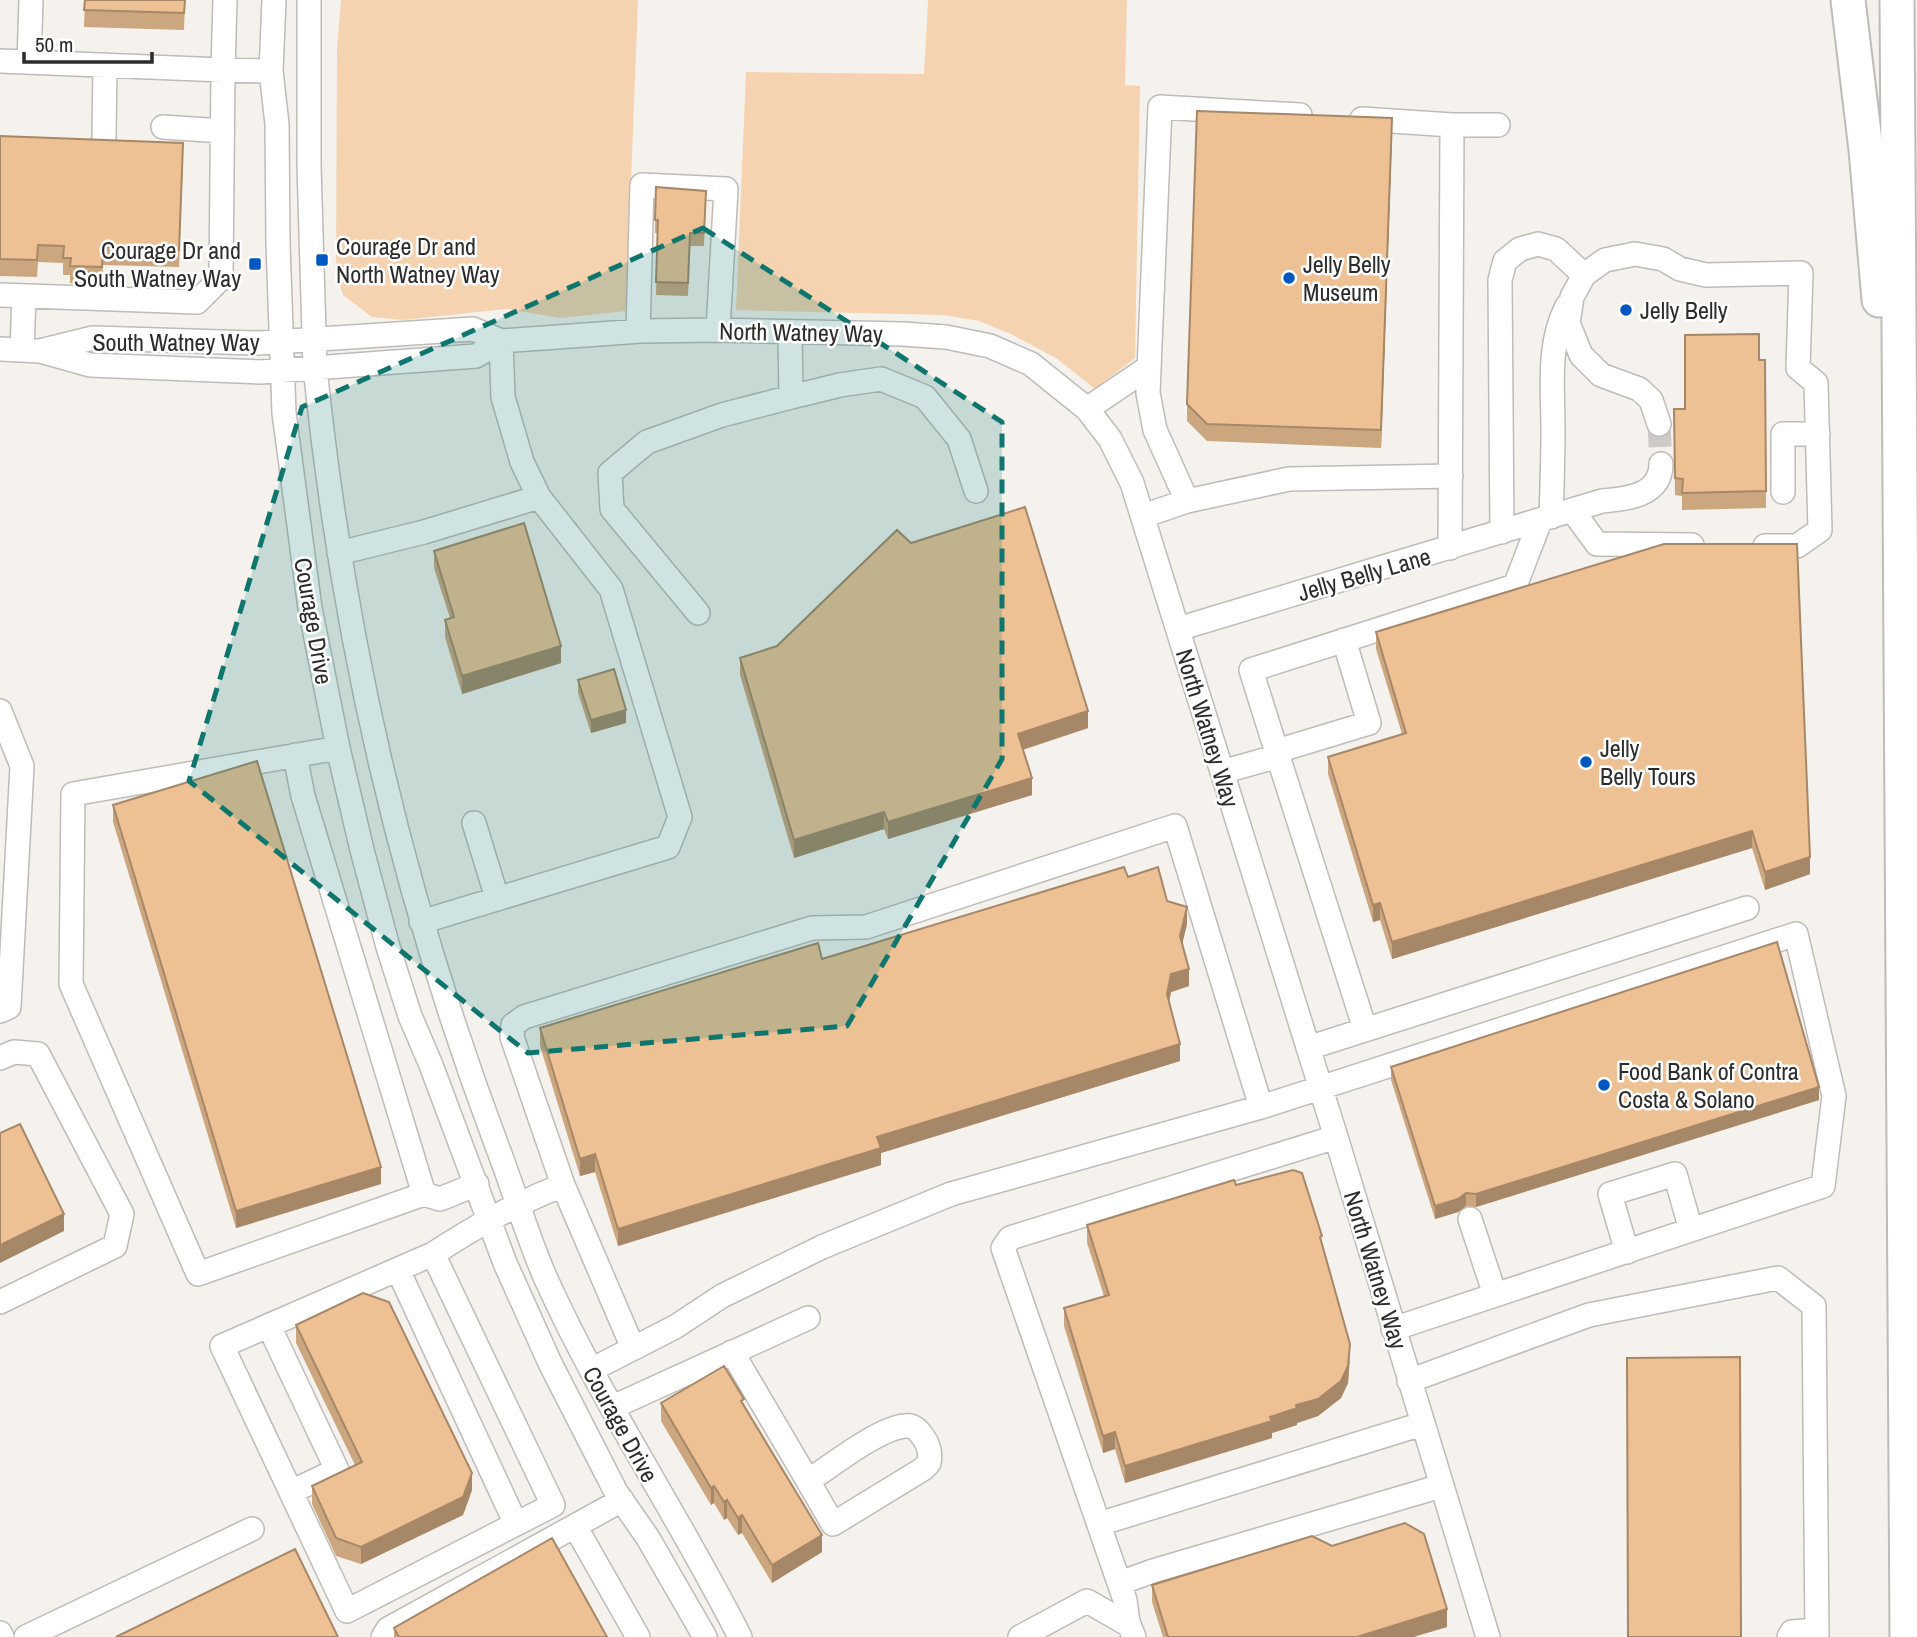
<svg xmlns="http://www.w3.org/2000/svg" width="1917" height="1637" viewBox="0 0 1917 1637" font-family="'Archivo Narrow',sans-serif">
  <style>
    .green { fill: #f6d3b0 }
    .lines { fill: none; stroke-linecap: round; stroke-linejoin: round }
    .minor-tunnel { stroke: #cdcac7; stroke-width: 23; stroke-dasharray: 23 11; stroke-linecap: butt }
    .minor-casing { stroke: #bfbbb8; stroke-width: 26 }
    .highway-casing { stroke: #bfbbb8; stroke-width: 37 }
    .minor { stroke: #fff; stroke-width: 23 }
    .highway { stroke: #fff; stroke-width: 33 }
    .wall { fill: #cca67f }
    .shaded-wall { fill: #a68768 }
    .building { fill: #edc194; stroke: #a68768; stroke-width: 2 }
    .marked { fill: #0f766e; fill-opacity: 0.2; stroke: #0f766e; stroke-width: 5; stroke-dasharray: 14 9; stroke-linejoin: round }
    .poi-dot { fill: #0057c0; stroke: #fff; stroke-width: 2.5 }
    .labels { text-anchor: middle; dominant-baseline: central; stroke-width: 5; stroke-linejoin: round; paint-order: stroke }
    .poi-label { font-size: 24px; fill: #2d2c2b; stroke: #fff; text-anchor: start }
    .street-label { font-size: 24px; fill: #2d2c2b; stroke: #fff }
  </style>
  <rect width="100%" height="100%" fill="#f5f2ee"/>
  <path class="green" d="M 341,0 L 638,0 L 626,311 L 561,318 L 506,309 L 403,320 L 372,317 L 343,295 L 336,273 L 337,48 Z
    M 928,0 L 1127,0 L 1125,85 L 1140,86 L 1135,358 L 1095,389 L 1056,358 L 1011,334 L 979,321 L 943,315 L 736,310 L 746,72 L 924,74 Z"/>
  <g class="lines">
    <path class="minor-tunnel" d="M 1659,424 L 1661,464"/>
    <defs>
      <path id="minor" d="M 274,0 L 271,71 L 277,124 L 278,244 L 284,413 L 310,608 L 338,748 L 362,850 L 388,947 L 410,1016 L 431,1065 L 505,1263 L 550,1363 L 616,1492 L 648,1538 L 705,1637
        M 309,0 L 309,165 L 315,368 C 343,639 401,891 497,1146 C 514,1190 527,1236 546,1279 C 602,1403 679,1516 740,1637
        M 0,61 L 223,70 L 225,0
        M 29,62 L 31,0
        M 1362,119 L 1452,125
        M 163,127 L 222,131
        M 104,137 L 105,65
        M 0,295 L 197,302 L 221,278 L 223,70 L 271,71
        M 638,331 L 642,185 L 726,189 L 718,330
        M 501,341 L 503,397 L 522,462 L 539,497
        M 0,349 L 40,351 L 90,365 L 260,372 L 476,356 L 501,341
        M 22,350 L 24,296
        M 40,351 L 93,338 L 259,343 L 473,329 L 501,341 L 641,331 L 718,330 L 902,334 L 946,337 L 990,346 L 1031,364 L 1087,409 L 1110,439 L 1132,483 L 1336,1137 L 1488,1637
        M 791,397 L 840,385 L 881,379 L 925,397 L 959,439 L 976,491
        M 1087,409 L 1149,367
        M 1659,424 L 1651,400 L 1639,389 L 1601,375 L 1581,355 L 1568,323 L 1572,297 L 1584,275 L 1605,260 L 1635,254 L 1663,259 L 1680,269 L 1706,275 L 1801,273 L 1798,368 L 1816,383 L 1820,530 L 1797,546 L 1765,546
        M 1783,492 L 1783,434 L 1818,434
        M 1187,501 L 1155,430 L 1148,393 L 1160,107 L 1300,115
        M 1572,510 L 1597,544 L 1692,545
        M 1143,516 L 1187,501 L 1289,479 L 1451,476
        M 1551,517 C 1552,488 1553,459 1553,430 C 1553,387 1547,345 1567,306
        M 1502,532 L 1500,280 L 1505,261 L 1520,249 L 1538,244 L 1556,249 L 1584,275
        M 1450,548 L 1452,125 L 1498,125
        M 339,553 L 424,532 L 539,497 L 611,589 L 680,817 L 668,847 L 421,922
        M 698,613 L 612,509 L 610,473 L 647,442 L 722,415 L 791,397 L 790,332
        M 1178,629 L 1602,501 C 1626,499 1661,496 1661,464
        M 0,711 L 22,766 L 9,1007 L 0,1011
        M 338,748 L 73,794 L 71,984 L 198,1274 L 424,1194 L 440,1199 L 477,1184
        M 1277,751 L 1369,723 L 1344,640
        M 295,755 L 303,796 L 424,1194
        M 1278,756 L 1251,670 L 1515,586 L 1540,521
        M 1222,772 L 1278,756 L 1365,1029
        M 474,823 L 497,898
        M 1308,1048 L 1747,908
        M 0,1058 L 14,1052 L 38,1054 L 122,1214 L 115,1246 L 0,1302
        M 1470,1219 L 1495,1295
        M 1627,1252 L 1610,1194 L 1675,1174 L 1691,1230
        M 433,1254 L 222,1346 L 347,1611 L 553,1505 L 433,1254 C 478,1225 513,1205 563,1185
        M 398,1270 L 516,1524
        M 269,1326 L 337,1470 L 291,1492
        M 633,1348 L 563,1185 L 512,1037 L 513,1025 L 524,1017 L 812,928 L 866,927 L 1175,826 L 1261,1107
        M 732,1352 L 808,1481 C 831,1466 879,1428 905,1426 C 914,1425 918,1430 923,1437 C 929,1445 931,1453 929,1463 L 923,1469 L 833,1524 L 808,1481
        M 591,1370 L 675,1327 L 722,1296 L 822,1247 L 951,1194 L 1261,1107 L 1796,934 L 1834,1096 L 1823,1186 L 1393,1329
        M 1409,1381 L 1589,1315 L 1778,1278 L 1814,1306 L 1817,1637
        M 613,1407 L 808,1318
        M 1099,1524 L 1422,1424
        M 575,1526 L 638,1637
        M 1120,1583 L 1153,1571 L 1441,1486
        M 0,1633 L 2,1637
        M 26,1637 L 252,1529
        M 383,1637 L 388,1629 L 622,1500
        M 1020,1637 L 1087,1601 L 1129,1625
        M 1134,1637 L 1128,1622 L 1125,1600 L 1003,1248 L 1010,1238 L 1336,1137
        M 1789,1637 L 1792,1632 L 1817,1630"/>
      <path id="highway" d="M 1848,0 L 1866,150 L 1879,300
        M 1897,0 L 1907,1637"/>
    </defs>
    <use href="#minor" class="minor-casing"/>
    <use href="#highway" class="highway-casing"/>
    <use href="#minor" class="minor"/>
    <use href="#highway" class="highway"/>
  </g>
  <path class="wall" d="M 85,0 L 185,0 L 184,30 L 84,27 Z
    M 1392,135 L 1381,448 L 1207,441 L 1187,421 L 1187,404 Z
    M 0,136 L 183,160 L 179,267 L 103,265 L 102,285 L 70,283 L 70,275 L 63,275 L 63,263 L 38,262 L 37,277 L 0,276 Z
    M 656,187 L 706,191 L 704,246 L 690,246 L 688,296 L 656,295 L 658,233 L 655,233 Z
    M 1759,360 L 1765,360 L 1766,508 L 1682,510 L 1682,496 L 1675,495 L 1674,409 L 1685,409 Z
    M 1664,544 L 1810,874 L 1765,890 L 1752,848 L 1392,959 L 1380,920 L 1373,922 L 1328,774 L 1328,757 L 1402,734 L 1376,649 L 1376,632 Z
    M 434,551 L 561,663 L 462,694 L 445,637 L 445,620 L 450,618 L 434,568 Z
    M 740,658 L 1088,728 L 1023,750 L 1032,795 L 888,839 L 884,829 L 794,858 L 740,675 Z
    M 578,680 L 626,723 L 591,733 L 578,693 Z
    M 113,805 L 381,1184 L 236,1228 L 113,822 Z
    M 1128,877 L 1167,901 L 1187,924 L 1182,944 L 1189,986 L 1171,992 L 1169,1002 L 1180,1061 L 881,1153 L 881,1165 L 618,1246 L 595,1172 L 580,1176 L 540,1046 L 540,1028 L 822,959 Z
    M 1391,1067 L 1819,1100 L 1476,1207 L 1466,1206 L 1458,1212 L 1435,1219 L 1391,1080 Z
    M 1236,1185 L 1322,1246 L 1350,1361 L 1348,1383 L 1341,1398 L 1318,1416 L 1297,1423 L 1297,1425 L 1272,1433 L 1272,1438 L 1125,1483 L 1115,1449 L 1103,1453 L 1064,1326 L 1064,1308 L 1104,1296 L 1087,1243 L 1087,1225 Z
    M 296,1325 L 472,1490 L 463,1515 L 361,1564 L 336,1556 L 312,1504 L 312,1486 L 355,1465 L 296,1343 Z
    M 661,1403 L 744,1404 L 822,1552 L 772,1583 L 742,1533 L 738,1535 L 727,1518 L 724,1520 L 714,1503 L 711,1505 L 661,1421 Z
    M 1152,1585 L 1447,1627 L 1413,1637 L 1163,1637 L 1152,1602 Z
    M 394,1628 L 607,1637 L 394,1637 Z"/>
  <path class="shaded-wall" d="M 1392,118 L 1392,135 L 1381,448 L 1381,430 Z
    M 561,646 L 561,663 L 462,694 L 462,676 Z
    M 626,710 L 626,723 L 591,733 L 591,720 Z
    M 1088,711 L 1088,728 L 1018,751 L 1018,734 Z
    M 1032,778 L 1032,795 L 888,839 L 888,822 Z
    M 884,812 L 884,829 L 794,858 L 794,840 Z
    M 1752,831 L 1752,848 L 1392,959 L 1392,942 Z
    M 1810,857 L 1810,874 L 1765,890 L 1765,872 Z
    M 1380,903 L 1380,920 L 1373,922 L 1373,905 Z
    M 1187,907 L 1187,924 L 1180,953 L 1180,936 Z
    M 1189,969 L 1189,986 L 1171,992 L 1167,1012 L 1167,994 L 1171,974 Z
    M 1180,1044 L 1180,1061 L 881,1153 L 881,1165 L 618,1246 L 618,1229 L 877,1137 Z
    M 1819,1087 L 1819,1100 L 1476,1207 L 1476,1194 Z
    M 595,1154 L 595,1172 L 580,1176 L 580,1159 Z
    M 381,1167 L 381,1184 L 236,1228 L 236,1211 Z
    M 1466,1193 L 1466,1206 L 1458,1212 L 1435,1219 L 1435,1206 Z
    M 64,1214 L 64,1231 L 0,1263 L 0,1245 Z
    M 1350,1344 L 1348,1383 L 1341,1398 L 1318,1416 L 1297,1423 L 1297,1425 L 1272,1433 L 1272,1438 L 1125,1483 L 1125,1466 L 1270,1417 L 1296,1405 Z
    M 1115,1432 L 1115,1449 L 1103,1453 L 1103,1436 Z
    M 472,1473 L 472,1490 L 463,1515 L 361,1564 L 361,1547 Z
    M 714,1486 L 714,1503 L 711,1505 L 711,1488 Z
    M 727,1500 L 727,1518 L 724,1520 L 724,1502 Z
    M 742,1515 L 742,1533 L 738,1535 L 738,1518 Z
    M 822,1535 L 822,1552 L 772,1583 L 772,1565 Z
    M 1447,1609 L 1447,1627 L 1413,1637 L 1357,1637 Z"/>
  <path class="building" d="M 85,0 L 185,0 L 184,13 L 84,10 Z
    M 1197,111 L 1392,118 L 1381,430 L 1207,424 L 1187,404 Z
    M 0,136 L 183,143 L 179,250 L 103,247 L 102,267 L 70,266 L 71,258 L 63,258 L 64,246 L 38,245 L 37,260 L 0,259 Z
    M 656,187 L 706,191 L 704,233 L 690,233 L 688,283 L 656,282 L 658,220 L 655,220 Z
    M 1759,334 L 1759,360 L 1765,360 L 1766,491 L 1682,493 L 1683,479 L 1675,478 L 1674,409 L 1685,409 L 1685,335 Z
    M 1025,507 L 1088,711 L 1018,734 L 1032,778 L 888,822 L 884,812 L 794,840 L 740,658 L 777,646 L 897,530 L 911,543 Z
    M 524,523 L 561,646 L 462,676 L 445,620 L 454,617 L 434,551 Z
    M 1664,544 L 1797,544 L 1810,857 L 1765,872 L 1752,831 L 1392,942 L 1380,903 L 1373,905 L 1328,757 L 1406,733 L 1376,632 Z
    M 614,669 L 626,710 L 591,720 L 578,680 Z
    M 257,761 L 381,1167 L 236,1211 L 113,805 Z
    M 1124,867 L 1128,877 L 1158,867 L 1167,901 L 1187,907 L 1180,936 L 1189,969 L 1171,974 L 1167,994 L 1180,1044 L 877,1137 L 881,1148 L 618,1229 L 595,1154 L 580,1159 L 540,1028 L 818,943 L 822,959 Z
    M 1777,942 L 1819,1087 L 1476,1194 L 1466,1193 L 1458,1199 L 1435,1206 L 1391,1067 Z
    M 20,1124 L 64,1214 L 0,1245 L 0,1133 Z
    M 1293,1170 L 1302,1173 L 1322,1236 L 1320,1237 L 1350,1344 L 1348,1366 L 1341,1381 L 1318,1399 L 1296,1405 L 1297,1408 L 1270,1417 L 1272,1421 L 1125,1466 L 1115,1432 L 1103,1436 L 1064,1308 L 1109,1295 L 1087,1225 L 1234,1180 L 1236,1185 Z
    M 363,1293 L 389,1302 L 472,1473 L 463,1497 L 361,1547 L 336,1538 L 312,1486 L 362,1462 L 296,1325 Z
    M 1740,1357 L 1741,1637 L 1628,1637 L 1627,1358 Z
    M 724,1366 L 744,1399 L 741,1401 L 822,1535 L 772,1565 L 742,1515 L 738,1518 L 727,1500 L 724,1502 L 714,1486 L 711,1488 L 661,1403 Z
    M 1405,1523 L 1424,1534 L 1447,1609 L 1357,1637 L 1168,1637 L 1152,1585 L 1312,1536 L 1332,1546 Z
    M 552,1538 L 607,1637 L 399,1637 L 394,1628 Z
    M 295,1549 L 338,1637 L 116,1637 Z"/>
  <path class="marked" d="M 703,228 L 1002,422 L 1002,759 L 847,1026 L 528,1053 L 189,781 L 302,407 Z"/>
  <g class="poi-dot">
    <rect x="315" y="253" width="14" height="14" rx="3.5"/>
    <rect x="248" y="257" width="14" height="14" rx="3.5"/>
    <circle cx="1289" cy="278" r="7"/>
    <circle cx="1626" cy="310" r="7"/>
    <circle cx="1586" cy="762" r="7"/>
    <circle cx="1604" cy="1085" r="7"/>
  </g>
  <g class="labels">
    <g class="poi-label">
      <text x="336" y="246">Courage Dr and<tspan x="336" dy="28">North Watney Way</tspan></text>
      <text x="241" y="250" text-anchor="end">Courage Dr and<tspan x="241" dy="28">South Watney Way</tspan></text>
      <text x="1303" y="264">Jelly Belly<tspan x="1303" dy="28">Museum</tspan></text>
      <text x="1640" y="310">Jelly Belly</text>
      <text x="1600" y="748">Jelly<tspan x="1600" dy="28">Belly Tours</tspan></text>
      <text x="1618" y="1071">Food Bank of Contra<tspan x="1618" dy="28">Costa &amp; Solano</tspan></text>
    </g>
    <g class="street-label">
      <text transform="translate(801 332) rotate(1)">North Watney Way</text>
      <text x="176" y="342">South Watney Way</text>
      <text transform="translate(1364 574) rotate(-16)">Jelly Belly Lane</text>
      <text transform="translate(314 621) rotate(80)">Courage Drive</text>
      <text transform="translate(1208 728) rotate(73)">North Watney Way</text>
      <text transform="translate(1376 1270) rotate(73)">North Watney Way</text>
      <text transform="translate(621 1424) rotate(61)">Courage Drive</text>
    </g>
  </g>
  <path d="M24 52v10h128v-10" fill="none" stroke="#2d2c2b" stroke-width="3.5"/>
  <text x="35" y="52" font-size="21" fill="#2d2c2b" stroke="#ffffff" stroke-width="5" paint-order="stroke">50 m</text>
</svg>
